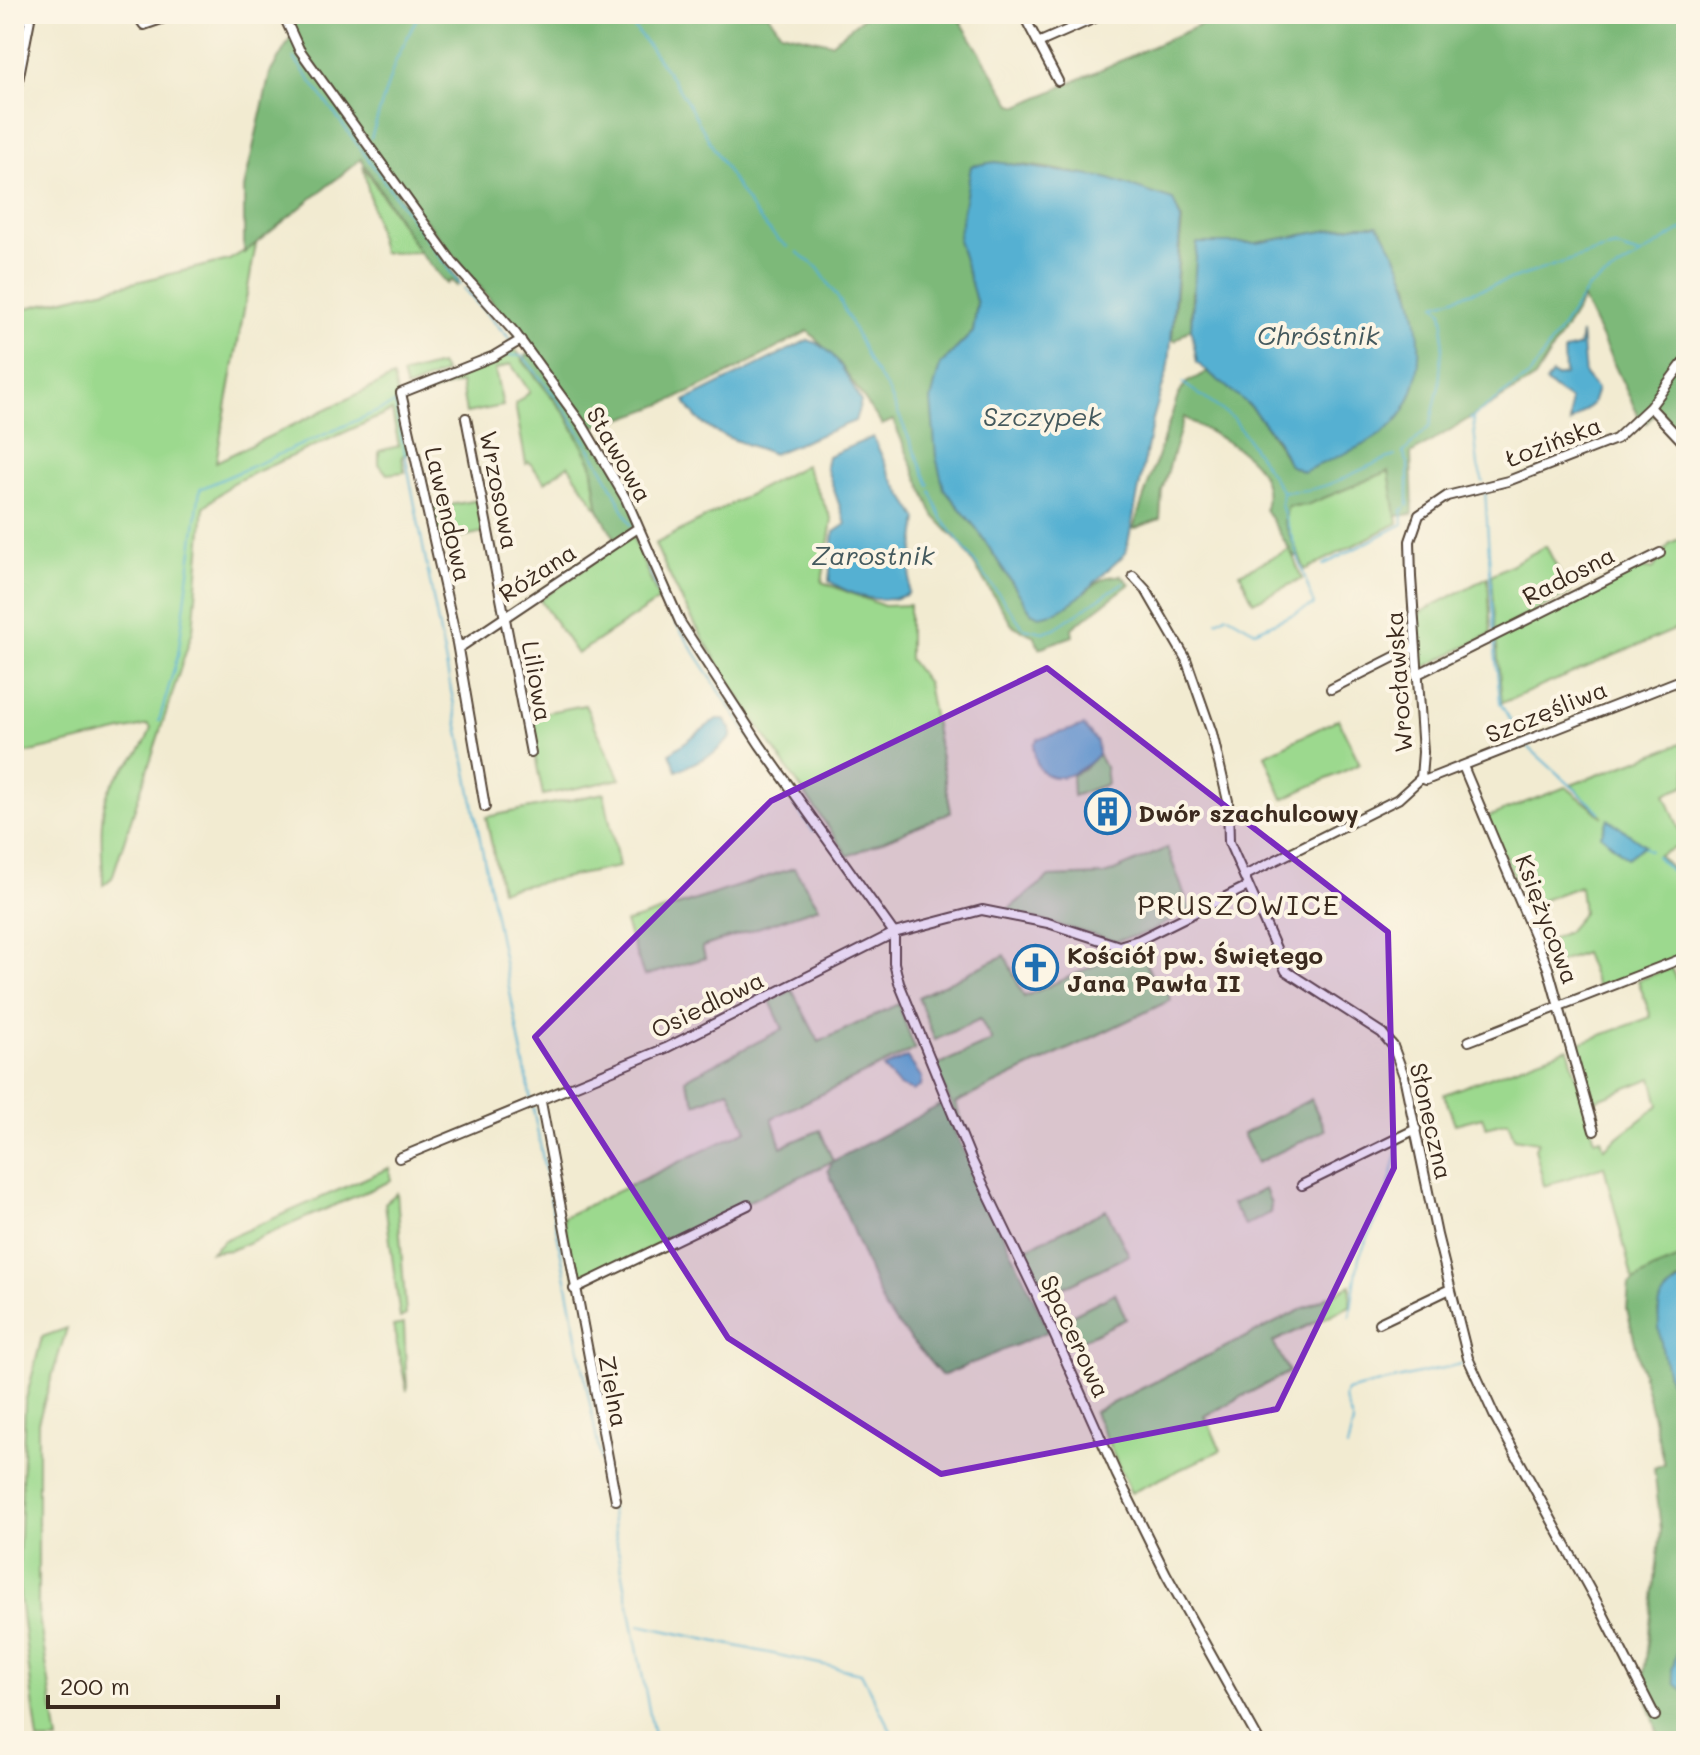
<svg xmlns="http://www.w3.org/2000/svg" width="1700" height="1755" viewBox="0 0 1700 1755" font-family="Mali,sans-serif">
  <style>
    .green { fill: #9cd98e; stroke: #6c8256; stroke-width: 2 }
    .forest { fill: #7db979; stroke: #5c724c; stroke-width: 2 }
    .water { fill: #54b0d2; stroke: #486d78; stroke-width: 2 }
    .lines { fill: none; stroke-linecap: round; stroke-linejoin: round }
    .stream { stroke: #54b0d2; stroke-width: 2 }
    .minor-casing { stroke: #564739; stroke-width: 12 }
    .tertiary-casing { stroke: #564739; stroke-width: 14 }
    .minor { stroke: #fff; stroke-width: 8 }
    .tertiary { stroke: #fff; stroke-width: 10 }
    .marked { fill: #7b2cbf; fill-opacity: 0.2; stroke: #7b2cbf; stroke-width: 6; stroke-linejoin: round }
    .labels { text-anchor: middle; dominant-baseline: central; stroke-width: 8; stroke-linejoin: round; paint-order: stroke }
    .street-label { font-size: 24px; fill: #3b2a1e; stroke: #fcf5e5 }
    .poi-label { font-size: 24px; font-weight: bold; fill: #3b2a1e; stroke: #fcf5e5; text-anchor: start }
    .water-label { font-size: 26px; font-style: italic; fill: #44595d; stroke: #fcf5e5 }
    .quarter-label { font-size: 28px; letter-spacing: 2px; fill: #3b2a1e; stroke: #fcf5e5 }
  </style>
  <rect width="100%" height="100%" fill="#fcf5e5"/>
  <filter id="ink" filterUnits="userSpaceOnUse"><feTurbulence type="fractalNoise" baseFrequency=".0125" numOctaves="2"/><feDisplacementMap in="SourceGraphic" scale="16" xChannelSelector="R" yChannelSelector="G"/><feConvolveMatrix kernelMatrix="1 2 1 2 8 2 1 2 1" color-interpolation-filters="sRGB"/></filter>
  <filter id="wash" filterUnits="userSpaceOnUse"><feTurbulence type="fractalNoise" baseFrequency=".006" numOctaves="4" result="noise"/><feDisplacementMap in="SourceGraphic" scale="32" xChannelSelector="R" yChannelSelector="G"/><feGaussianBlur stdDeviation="1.8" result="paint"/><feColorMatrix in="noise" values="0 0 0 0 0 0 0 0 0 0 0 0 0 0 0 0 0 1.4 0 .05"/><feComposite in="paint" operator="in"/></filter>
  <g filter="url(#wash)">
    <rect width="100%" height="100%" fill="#f2ebd1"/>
    <path class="green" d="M 363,166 L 419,252 L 382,253 Z
      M 256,244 L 216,462 L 393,377 L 412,452 L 402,456 L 405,472 L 387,474 L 379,464 L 379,451 L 399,446 L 392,411 L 232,483 L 204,507 L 193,630 L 112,878 L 103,885 C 103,856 97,817 109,790 C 120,766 140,762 151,728 L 148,725 L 14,756 L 14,311 L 229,260 Z
      M 515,349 L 567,416 L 592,464 L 599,511 L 568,465 L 545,482 L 529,462 L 526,464 L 515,404 L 530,392 L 511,364 L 495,370 L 503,406 L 466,413 L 461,383 L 409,400 L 407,394 Z
      M 440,365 L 445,373 L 406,389 L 402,375 Z
      M 805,465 L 832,520 L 822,582 L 884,606 L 909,605 L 909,659 L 927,683 L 951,812 L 848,856 C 779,755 704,657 655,544 Z
      M 1389,471 L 1398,523 L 1305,570 L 1284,522 L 1287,506 L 1307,505 Z
      M 479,500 L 485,532 L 439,541 L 433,508 Z
      M 632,535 L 659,600 L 577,654 L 540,600 Z
      M 1686,536 L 1686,625 L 1502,703 L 1496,637 L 1636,568 L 1653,569 L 1670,543 Z
      M 1546,546 L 1570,593 L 1495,632 L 1491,575 Z
      M 1290,549 L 1302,579 L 1253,602 L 1240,573 Z
      M 1488,577 L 1491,634 L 1419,670 L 1415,615 Z
      M 585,705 L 620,779 L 543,795 L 527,716 Z
      M 1338,719 L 1360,764 L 1283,799 L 1265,755 Z
      M 1686,742 L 1686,785 L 1665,794 L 1685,844 L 1658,855 L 1686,882 L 1686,913 L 1676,918 L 1686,954 L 1598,989 L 1584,953 L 1550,966 L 1543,943 L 1567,932 L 1583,913 L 1580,886 L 1527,906 L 1487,817 L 1566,787 L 1603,817 L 1571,785 Z
      M 1098,754 L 1105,767 L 1107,784 L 1073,796 L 1072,775 L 1083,770 Z
      M 604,793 L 619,867 L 501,890 L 486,817 Z
      M 1167,848 L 1190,909 L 1150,932 L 1116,941 L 1006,911 L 1049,877 L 1105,875 Z
      M 794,868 L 819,907 L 702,947 L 705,958 L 644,976 L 625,923 Z
      M 1138,946 L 1153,979 L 1160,977 L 1171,1000 L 955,1103 L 976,1156 L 973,1157 L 935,1066 L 992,1041 L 980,1019 L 935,1040 L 918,997 L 1005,955 L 1024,997 Z
      M 1671,968 L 1686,1002 L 1686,1256 L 1633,1281 L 1604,1166 L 1544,1186 L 1535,1148 L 1538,1142 L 1514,1138 L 1508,1121 L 1486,1127 L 1482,1117 L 1455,1124 L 1444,1094 L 1568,1048 L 1595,1140 L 1601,1138 L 1604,1148 L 1659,1105 L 1652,1078 L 1591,1102 L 1574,1045 L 1651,1017 L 1638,980 Z
      M 792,990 L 819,1042 L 898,1004 L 915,1049 L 772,1118 L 781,1147 L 820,1130 L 833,1161 L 576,1284 L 563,1217 L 747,1130 L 729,1090 L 696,1104 L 685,1079 L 783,1029 L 770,1001 Z
      M 1311,1099 L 1325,1130 L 1257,1163 L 1243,1134 Z
      M 389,1168 L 391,1180 L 386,1183 L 231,1250 L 211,1252 L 224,1240 Z
      M 1265,1189 L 1271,1204 L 1270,1213 L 1245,1226 L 1232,1204 Z
      M 397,1193 L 406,1315 L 400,1318 L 385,1203 Z
      M 1106,1210 L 1129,1255 L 1042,1298 L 1021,1251 Z
      M 1351,1285 L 1350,1306 L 1273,1342 L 1289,1372 L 1205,1416 L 1221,1450 L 1131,1493 L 1094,1412 Z
      M 1115,1293 L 1126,1319 L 1065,1348 L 1054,1324 Z
      M 404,1324 L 407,1391 L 393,1326 Z
      M 67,1328 L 38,1422 L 38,1610 L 58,1741 L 38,1741 L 18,1582 L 25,1403 L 42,1337 Z"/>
    <path class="forest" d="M 286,14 L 768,14 L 781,32 L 831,43 L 868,14 L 956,14 L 1012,104 L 1019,106 L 1225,14 L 1686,14 L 1686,441 L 1658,411 L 1646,423 L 1638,415 L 1583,299 L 1535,378 L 1411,454 L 1413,514 L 1396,516 L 1389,471 L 1307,505 L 1288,506 L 1284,522 L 1299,556 L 1294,557 L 1265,509 C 1277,456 1218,440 1184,417 L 1162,491 L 1160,519 L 1133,529 L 1178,396 L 1186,383 L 1207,372 C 1244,394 1271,427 1289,465 L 1355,446 L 1377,436 L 1411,289 L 1382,230 L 1359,225 L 1257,243 L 1230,243 L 1192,292 L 1191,328 L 1175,341 L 1172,339 L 1182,220 L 1173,201 C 1117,182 1029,157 971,166 L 972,278 L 977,303 L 973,332 L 940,365 L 944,489 L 977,529 L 1031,612 C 1057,624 1082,590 1103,579 C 1110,575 1115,577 1121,575 L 1130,584 L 1072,628 L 1073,636 L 1039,648 L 1034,636 L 1012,625 L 961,544 L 934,516 L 893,420 L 882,425 L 840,364 L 808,331 C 738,369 669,409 591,427 L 628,480 L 641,523 L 616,540 L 599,511 L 592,464 L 567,416 L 523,361 L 531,349 L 369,152 L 459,281 L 456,286 L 451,280 L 447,284 L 419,252 L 361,159 L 244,253 L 244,188 L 270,73 L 293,34 Z
      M 942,1104 L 1049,1331 L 942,1376 L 885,1310 L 828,1170 L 833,1161 Z
      M 1686,1256 L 1686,1279 L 1676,1282 L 1658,1312 L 1666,1364 L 1686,1428 L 1686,1620 L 1683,1635 L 1686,1741 L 1660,1741 L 1643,1684 L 1661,1530 L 1654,1468 L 1664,1464 L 1627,1309 L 1629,1284 L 1654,1269 Z"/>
    <path class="water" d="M 995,162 L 1106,178 L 1173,200 L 1181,220 L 1169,365 L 1153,419 L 1126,553 L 1079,597 L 1057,612 L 1039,616 L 1031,612 L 977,529 L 944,489 L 936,457 L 931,400 L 940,365 L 973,332 L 977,304 L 958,240 L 971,166 Z
      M 1359,225 L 1378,225 C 1414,274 1441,372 1395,422 C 1372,446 1332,458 1303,472 L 1289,465 L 1276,438 L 1250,406 L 1197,363 L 1191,328 L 1197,243 L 1257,243 Z
      M 1581,333 L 1585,375 L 1597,389 L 1592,404 L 1570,423 L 1570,400 L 1546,383 L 1552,374 L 1556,377 L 1565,375 L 1564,351 L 1579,346 Z
      M 808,340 C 836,347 848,378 861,402 L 855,421 L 773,454 C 740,440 702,436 685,401 Z
      M 873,437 L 892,478 L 918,519 L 908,594 C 882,606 853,596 829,581 L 834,532 L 846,524 L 826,467 L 828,456 Z
      M 717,719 L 724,719 L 731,728 L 731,738 L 713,754 L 677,771 L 670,753 Z
      M 1084,726 L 1097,742 L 1098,754 C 1075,781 1033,792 1034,744 L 1038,739 Z
      M 1608,819 L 1645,845 L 1627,858 L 1601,835 Z
      M 907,1057 L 922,1078 L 921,1086 L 913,1091 L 899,1086 L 883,1068 Z
      M 1686,1279 L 1686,1428 C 1674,1408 1650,1319 1662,1298 C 1667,1289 1677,1282 1686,1279 Z
      M 1686,1620 L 1686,1692 L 1675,1684 L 1672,1670 Z"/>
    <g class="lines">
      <path class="stream" d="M 623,14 C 644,39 665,67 682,94 C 707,134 751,223 788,247
        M 294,58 L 460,285
        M 371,138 L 395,62 L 419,14
        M 797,252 L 818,268 L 840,301 L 871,365 L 889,392 L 929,485
        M 464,289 L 511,340
        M 523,356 L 566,410 L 604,471 L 631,525
        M 1183,383 L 1234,419 L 1282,491 C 1330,494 1353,469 1395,456
        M 411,396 L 507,355 L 521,356
        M 395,403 L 531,1100
        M 1470,419 L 1530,375 L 1588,288 L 1686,227
        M 1473,419 L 1478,466 L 1483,482
        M 1403,453 L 1430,426 L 1439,386 L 1444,324 L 1442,311 L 1436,304 L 1598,251 L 1615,247 L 1639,255
        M 1404,454 L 1408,463 L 1408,506
        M 1485,490 L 1494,632
        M 931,491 L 941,517 L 1024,628 L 1043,632 L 1055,628 L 1124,582
        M 635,534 L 660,596
        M 1323,565 L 1403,524 L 1402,510 L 1405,508
        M 668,611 L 775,777
        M 1217,621 L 1227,615 L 1255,631 L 1314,605 L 1281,505 L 1282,492
        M 1494,640 L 1500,703 L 1522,739
        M 159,721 L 178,655 L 200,489 L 401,401
        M 1526,745 L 1600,812
        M 780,784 L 813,831
        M 1644,847 L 1650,851
        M 1656,856 L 1678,878
        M 1682,882 L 1686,885
        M 533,1108 L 655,1741
        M 1350,1316 L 1359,1257 L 1385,1201 L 1400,1141
        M 1347,1448 L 1353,1423 L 1344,1397 L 1346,1391 L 1465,1363
        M 639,1625 L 861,1673 L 896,1741"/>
    </g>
  </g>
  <g filter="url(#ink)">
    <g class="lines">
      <defs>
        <path id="minor" d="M 136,14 L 144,25 L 176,14
          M 283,14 L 299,49 L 453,263 L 516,334 L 583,426 L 626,499 L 680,622 L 760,745 L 894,933
          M 1023,14 L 1058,81
          M 1038,43 L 1104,14
          M 14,101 L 31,14
          M 1650,407 L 1686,445
          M 466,418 L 531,753
          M 1133,576 L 1146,590 L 1186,659 L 1212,733 L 1228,801 L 1229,842 L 1286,971 L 1382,1033 L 1393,1046 L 1404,1076 L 1437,1235 L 1468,1358 L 1494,1415 L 1601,1610 L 1655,1716
          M 457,643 L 462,646 L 638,528
          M 1416,675 L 1660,553
          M 1331,689 L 1414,647
          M 1463,766 L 1548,968 L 1594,1131
          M 1421,778 L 1426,780 L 1686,678
          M 485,807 L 457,643 L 401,393 L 494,356 L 521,340
          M 1246,875 L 1398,799 L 1421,778 L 1423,752 L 1411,577 L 1410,541 L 1419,515 L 1447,496 L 1508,481 L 1616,439 L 1650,407 L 1686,359
          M 894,933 L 894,963 L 899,983 L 972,1161 L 1037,1296 L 1117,1475 L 1166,1574 L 1259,1741
          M 1469,1041 L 1686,957
          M 541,1102 L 616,1500
          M 399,1158 L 666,1048 L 894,933 L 982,910 L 1048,923 L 1119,946 L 1139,940 L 1246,887
          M 1302,1185 L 1416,1129
          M 574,1289 L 748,1205
          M 1379,1323 L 1450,1289"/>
        <path id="tertiary" d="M 14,16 L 18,14"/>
      </defs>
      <use href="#minor" class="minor-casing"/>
      <use href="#tertiary" class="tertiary-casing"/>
      <use href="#minor" class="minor"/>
      <use href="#tertiary" class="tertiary"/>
    </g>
  </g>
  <path class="marked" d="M 1047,668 L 1388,932 L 1394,1168 L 1277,1409 L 941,1474 L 728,1338 L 535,1037 L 771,801 Z"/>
  <defs>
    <symbol id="building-ring" viewBox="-11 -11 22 22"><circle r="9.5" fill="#fcf5e5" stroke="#1f6fb2" stroke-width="1.5"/><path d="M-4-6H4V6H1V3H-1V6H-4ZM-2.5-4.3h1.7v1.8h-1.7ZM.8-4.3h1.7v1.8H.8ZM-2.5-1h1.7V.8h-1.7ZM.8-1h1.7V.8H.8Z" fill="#1f6fb2"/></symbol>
    <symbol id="church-ring" viewBox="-11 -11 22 22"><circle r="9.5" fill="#fcf5e5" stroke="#1f6fb2" stroke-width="1.5"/><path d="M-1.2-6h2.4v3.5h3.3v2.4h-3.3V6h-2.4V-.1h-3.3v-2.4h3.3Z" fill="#1f6fb2"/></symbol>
  </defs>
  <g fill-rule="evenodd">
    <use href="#building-ring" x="1082" y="786" width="51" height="51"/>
    <use href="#church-ring" x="1010" y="942" width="51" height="51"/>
  </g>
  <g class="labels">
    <g class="street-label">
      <text transform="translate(1553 441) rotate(-21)">Łozińska</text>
      <text transform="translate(620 454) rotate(60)">Stawowa</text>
      <text transform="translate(500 490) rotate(79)">Wrzosowa</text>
      <text transform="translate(449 514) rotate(77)">Lawendowa</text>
      <text transform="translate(537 572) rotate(-33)">Różana</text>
      <text transform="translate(1568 575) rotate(-27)">Radosna</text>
      <text transform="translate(538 681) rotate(80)">Liliowa</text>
      <text transform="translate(1398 682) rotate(-94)">Wrocławska</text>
      <text transform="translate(1546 711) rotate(-22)">Szczęśliwa</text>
      <text transform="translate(1548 919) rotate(69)">Księżycowa</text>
      <text transform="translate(707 1004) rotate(-26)">Osiedlowa</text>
      <text transform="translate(1432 1121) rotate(77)">Słoneczna</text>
      <text transform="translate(1076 1336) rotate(65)">Spacerowa</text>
      <text transform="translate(614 1391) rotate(79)">Zielna</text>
    </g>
    <g class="poi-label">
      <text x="1138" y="812">Dwór szachulcowy</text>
      <text x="1067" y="954">Kościół pw. Świętego<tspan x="1067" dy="28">Jana Pawła II</tspan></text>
    </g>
    <g class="water-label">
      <text x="1318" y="335">Chróstnik</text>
      <text x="1042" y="416">Szczypek</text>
      <text x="873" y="555">Zarostnik</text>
    </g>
    <g class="quarter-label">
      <text x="1239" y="904">PRUSZOWICE</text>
    </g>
  </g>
  <rect width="1700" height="1755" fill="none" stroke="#fcf5e5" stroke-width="48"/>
  <path d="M48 1695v12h230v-12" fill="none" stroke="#3b2a1e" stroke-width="4"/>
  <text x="60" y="1695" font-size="24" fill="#3b2a1e" stroke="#fcf5e5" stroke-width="6" paint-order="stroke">200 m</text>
</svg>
